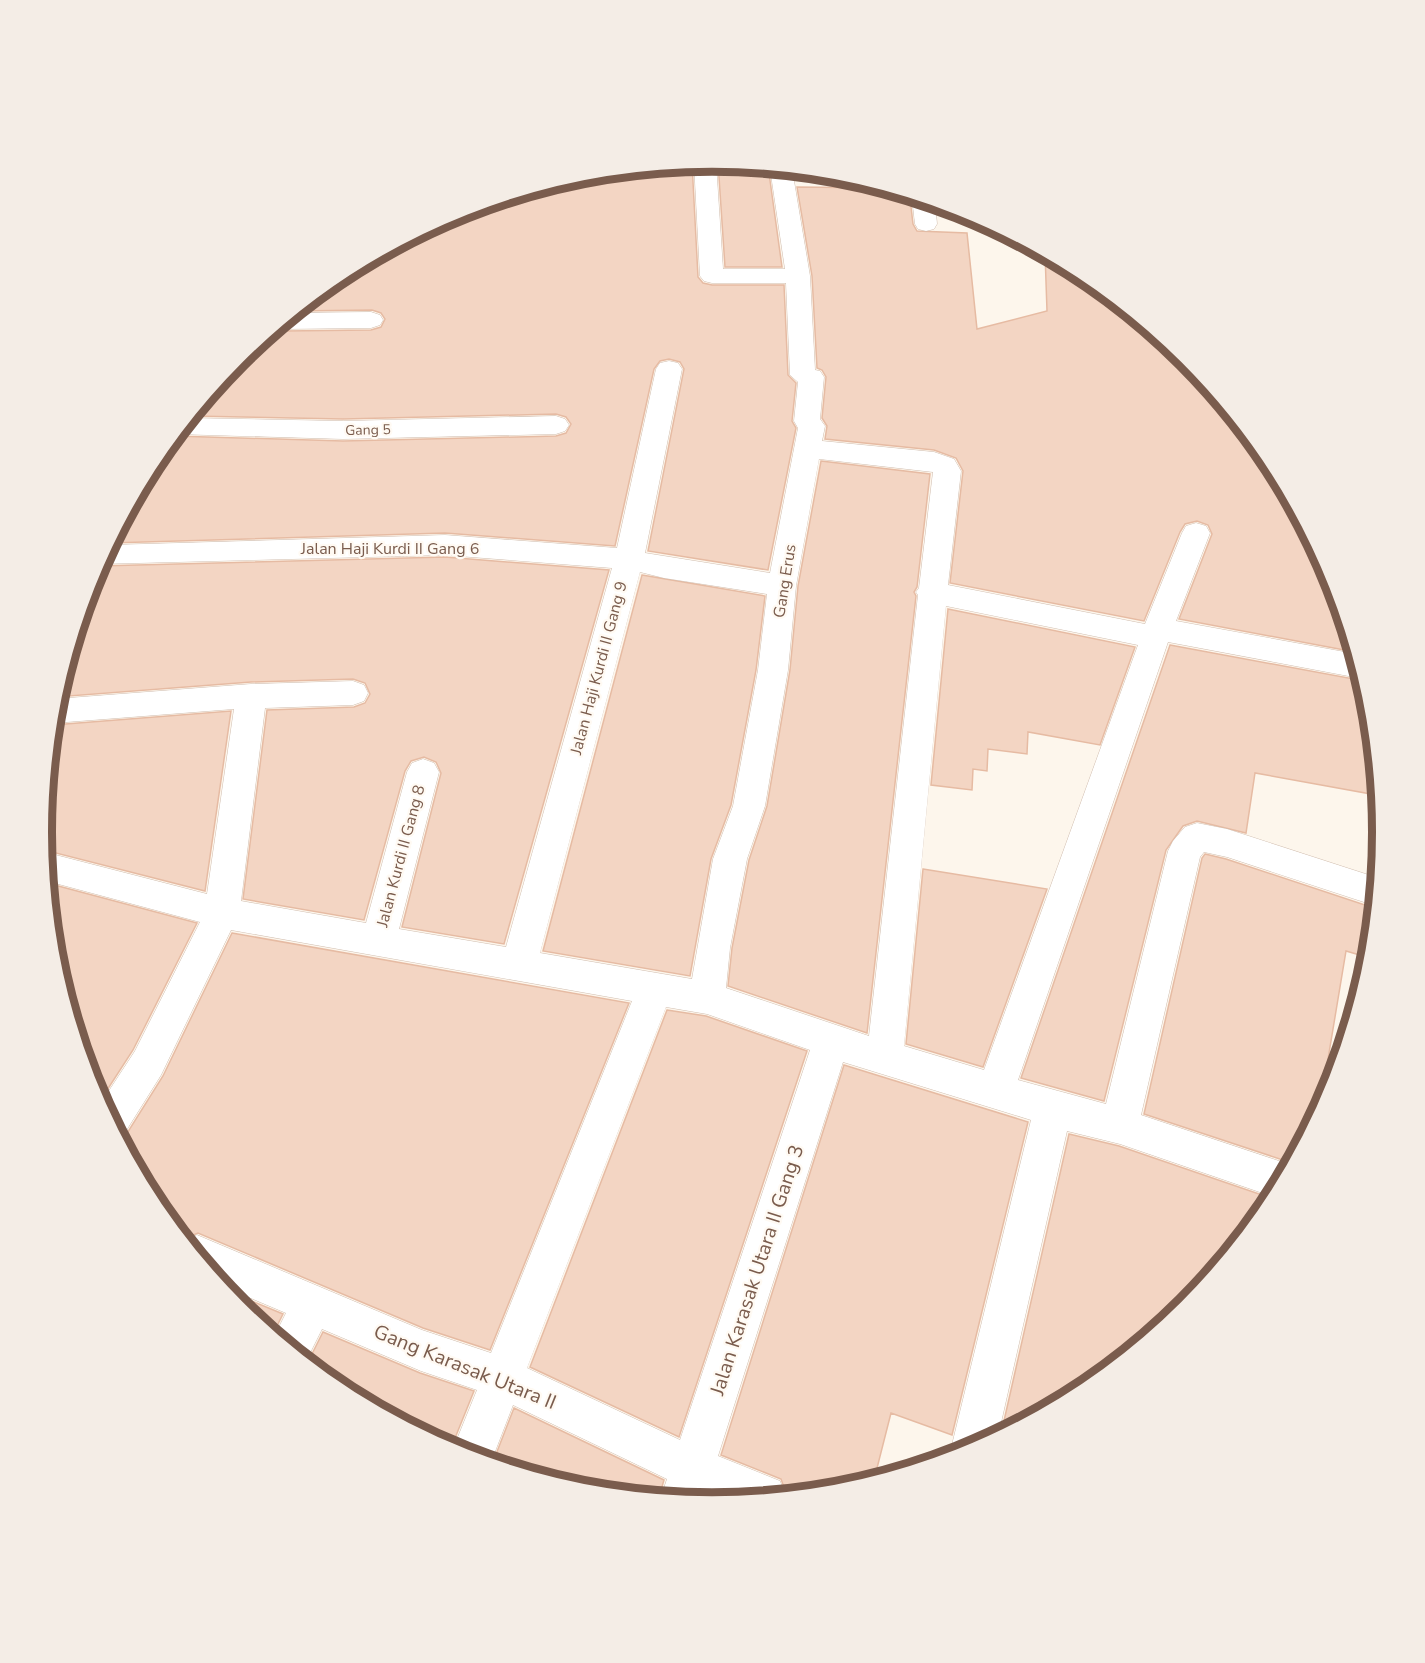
<svg xmlns="http://www.w3.org/2000/svg" width="1425" height="1663" viewBox="0 0 1425 1663" font-family="'Nunito Sans',sans-serif">
  <style>
    .building { fill: #f3d5c3; stroke: #e6bba3; stroke-width: 1.5 }
    .lines { fill: none; stroke-linecap: round; stroke-linejoin: round }
    .minor-casing { stroke: #d1beb0; stroke-width: 1 }
    .minor { fill: #fff; fill-rule: evenodd }
    .labels { text-anchor: middle; dominant-baseline: central; stroke-width: 4.5; stroke-linejoin: round; paint-order: stroke }
    .far-street-label { font-size: 14px; fill: #7a5c4d; stroke: #fffaf3 }
    .street-label { font-size: 16px; fill: #7a5c4d; stroke: #fffaf3 }
    .near-street-label { font-size: 20px; fill: #7a5c4d; stroke: #fffaf3 }
    .rim { fill: none; stroke: #7a5c4d; stroke-width: 8 }
  </style>
  <rect width="100%" height="100%" fill="#fdf6ec"/>
  <path class="building" d="M 718,162 L 768,166 L 782,267 L 725,267 Z
    M 692,163 L 698,277 L 703,283 L 712,285 L 784,285 L 788,375 L 796,383 L 792,421 L 796,428 L 768,570 L 648,551 L 684,369 L 680,362 L 669,359 L 660,361 L 654,369 L 615,546 L 445,533 L 110,543 L 155,459 L 174,436 L 343,441 L 556,436 L 566,433 L 571,424 L 566,417 L 556,414 L 343,419 L 190,416 L 239,357 L 274,328 L 283,331 L 371,330 L 381,327 L 385,319 L 381,313 L 372,310 L 295,311 L 340,274 L 456,212 L 582,174 Z
    M 797,187 L 889,188 L 912,195 L 910,198 L 913,224 L 917,231 L 967,233 L 977,329 L 1047,311 L 1045,253 L 1085,274 L 1186,357 L 1270,459 L 1332,575 L 1355,652 L 1179,619 L 1212,534 L 1208,525 L 1197,521 L 1185,524 L 1180,532 L 1144,621 L 950,583 L 963,471 L 956,458 L 934,450 L 825,439 L 827,426 L 822,418 L 826,377 L 822,370 L 817,368 L 812,276 Z
    M 821,461 L 930,474 L 917,587 L 914,592 L 916,596 L 867,1033 L 728,986 L 732,948 L 749,860 L 767,806 L 790,670 L 798,586 Z
    M 445,557 L 609,570 L 504,944 L 402,927 L 441,773 L 436,762 L 424,757 L 411,761 L 405,771 L 364,920 L 243,899 L 267,710 L 354,707 L 365,703 L 370,694 L 365,683 L 353,679 L 251,682 L 56,697 L 98,566 Z
    M 642,575 L 765,596 L 756,670 L 731,805 L 711,859 L 690,976 L 543,951 Z
    M 948,609 L 1135,647 L 1100,745 L 1028,732 L 1027,754 L 988,749 L 987,771 L 973,769 L 972,790 L 931,785 Z
    M 1170,645 L 1359,680 L 1363,678 L 1370,701 L 1378,784 L 1370,783 L 1371,794 L 1255,773 L 1246,833 L 1197,821 L 1183,826 L 1166,850 L 1104,1101 L 1021,1078 Z
    M 231,711 L 205,891 L 44,850 L 42,831 L 53,725 Z
    M 1205,854 L 1226,859 L 1368,906 L 1363,956 L 1346,951 L 1319,1113 L 1292,1163 L 1144,1114 L 1202,858 Z
    M 923,869 L 1047,889 L 983,1067 L 906,1044 Z
    M 47,883 L 197,923 L 133,1050 L 100,1101 L 92,1086 L 55,962 Z
    M 232,933 L 629,1003 L 490,1350 L 423,1328 L 198,1233 L 183,1239 L 155,1204 L 120,1138 L 126,1135 L 163,1076 Z
    M 667,1010 L 706,1016 L 807,1051 L 679,1437 L 530,1367 Z
    M 844,1065 L 1028,1122 L 952,1435 L 891,1413 L 874,1480 L 843,1489 L 787,1495 L 781,1479 L 721,1455 Z
    M 1069,1134 L 1119,1146 L 1265,1196 L 1262,1214 L 1186,1306 L 1085,1389 L 1001,1434 Z
    M 225,1290 L 283,1314 L 273,1334 L 238,1305 Z
    M 323,1332 L 420,1373 L 474,1391 L 451,1448 L 340,1389 L 308,1362 Z
    M 514,1408 L 664,1480 L 659,1497 L 581,1489 L 493,1462 Z"/>
  <g class="lines">
    <defs>
      <path id="minor" d="M 713,161 L 716,162 L 723,269 L 785,269 L 770,168 L 792,169 L 810,276 L 815,370 L 820,371 L 824,377 L 820,419 L 825,426 L 822,441 L 934,452 L 954,459 L 961,471 L 948,585 L 1145,624 L 1182,533 L 1186,526 L 1196,523 L 1206,526 L 1210,533 L 1176,621 L 1356,654 L 1363,676 L 1359,678 L 1168,642 L 1018,1080 L 1106,1104 L 1168,851 L 1173,841 L 1185,827 L 1197,823 L 1227,829 L 1378,878 L 1376,906 L 1227,857 L 1204,852 L 1200,857 L 1141,1115 L 1291,1165 L 1274,1197 L 1120,1144 L 1067,1131 L 998,1436 L 969,1451 L 954,1456 L 951,1449 L 1031,1120 L 843,1062 L 718,1456 L 780,1481 L 785,1495 L 720,1501 L 705,1495 L 703,1501 L 661,1497 L 667,1479 L 513,1405 L 491,1462 L 456,1451 L 453,1449 L 477,1390 L 421,1371 L 322,1329 L 306,1361 L 275,1335 L 286,1313 L 222,1286 L 185,1240 L 197,1235 L 422,1330 L 491,1353 L 632,1001 L 231,930 L 161,1075 L 124,1134 L 119,1136 L 101,1103 L 135,1051 L 200,922 L 47,881 L 44,852 L 207,894 L 234,709 L 54,723 L 55,699 L 251,684 L 353,681 L 364,685 L 368,693 L 364,701 L 353,705 L 265,708 L 241,901 L 366,923 L 407,772 L 412,763 L 423,759 L 434,763 L 439,772 L 399,929 L 506,947 L 612,568 L 445,555 L 99,564 L 109,545 L 445,535 L 617,548 L 656,369 L 660,363 L 669,361 L 678,363 L 682,369 L 645,553 L 770,573 L 798,428 L 794,421 L 798,382 L 790,375 L 786,283 L 712,283 L 704,281 L 700,276 L 694,163 ZM 819,459 L 933,472 L 919,588 L 916,592 L 918,595 L 869,1036 L 726,988 L 730,948 L 747,859 L 765,806 L 788,670 L 796,586 ZM 640,572 L 664,578 L 767,594 L 758,670 L 733,806 L 713,859 L 692,979 L 540,953 ZM 946,606 L 1138,645 L 984,1070 L 904,1046 ZM 666,1007 L 707,1014 L 810,1050 L 680,1440 L 527,1368 Z
        M 914,195 L 935,202 L 937,224 L 934,229 L 926,231 L 918,229 L 915,224 L 912,198 Z
        M 371,312 L 380,315 L 383,320 L 380,325 L 371,328 L 283,329 L 276,327 L 292,313 Z
        M 556,416 L 565,419 L 569,425 L 565,431 L 556,434 L 343,439 L 175,434 L 188,418 L 343,421 Z"/>
    </defs>
    <use href="#minor" class="minor-casing"/>
    <use href="#minor" class="minor"/>
  </g>
  <g class="labels">
    <g class="far-street-label">
      <text transform="translate(368 430) rotate(-1)">Gang 5</text>
    </g>
    <g class="street-label">
      <text x="390" y="549">Jalan Haji Kurdi II Gang 6</text>
      <text transform="translate(785 581) rotate(-81)">Gang Erus</text>
      <text transform="translate(599 668) rotate(-75)">Jalan Haji Kurdi II Gang 9</text>
      <text transform="translate(401 856) rotate(-75)">Jalan Kurdi II Gang 8</text>
    </g>
    <g class="near-street-label">
      <text transform="translate(757 1270) rotate(-72)">Jalan Karasak Utara II Gang 3</text>
      <text transform="translate(465 1367) rotate(22)">Gang Karasak Utara II</text>
    </g>
  </g>
  <path d="M0 0H1425V1663H0ZM52 832a660 660 0 1 1 1320 0a660 660 0 1 1-1320 0Z" fill="#f4ede6" fill-rule="evenodd"/>
  <path class="rim" d="M52 832a660 660 0 1 1 1320 0a660 660 0 1 1-1320 0Z"/>
</svg>
